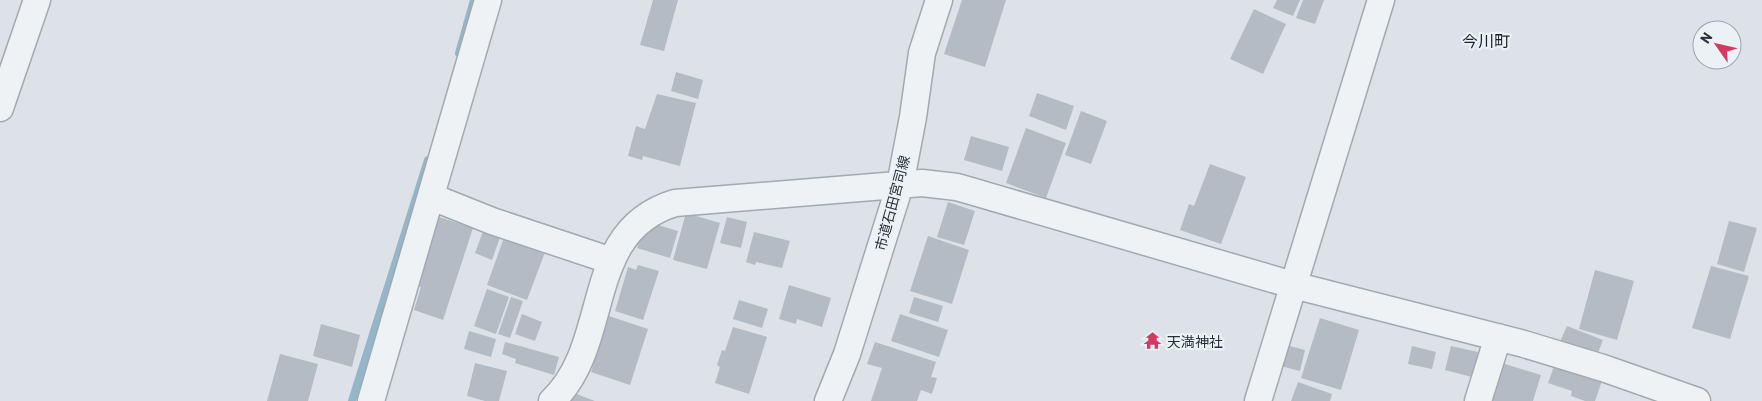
<svg xmlns="http://www.w3.org/2000/svg" width="1762" height="401" viewBox="0 0 1762 401" font-family="Barlow,'Noto Sans JP',sans-serif">
  <style>
    .lines { fill: none; stroke-linecap: round; stroke-linejoin: round }
    .stream { stroke: #95b5c9; stroke-width: 8 }
    .building { fill: #b3bcc4 }
    .minor-casing { stroke: #a1a9b1; stroke-width: 29 }
    .minor { stroke: #eff2f5; stroke-width: 26 }
    .labels { text-anchor: middle; dominant-baseline: central; stroke-width: 4.5; stroke-linejoin: round; paint-order: stroke }
    .street-label { font-size: 14px; fill: #25313e; stroke: #ebf1f5 }
    .poi-label { font-size: 14px; fill: #25313e; stroke: #ebf1f5; text-anchor: start }
    .quarter-label { font-size: 16px; fill: #18222f; stroke: #ebf1f5 }
  </style>
  <rect width="100%" height="100%" fill="#dce2e7"/>
  <g class="lines">
    <path class="stream" d="M 459,53 L 474,0
      M 352,401 L 428,160"/>
  </g>
  <path class="building" d="M 653,0 L 678,0 L 664,51 L 640,45 Z
    M 962,0 L 1006,0 L 985,67 L 944,54 Z
    M 1277,0 L 1300,0 L 1293,16 L 1273,8 Z
    M 1303,0 L 1324,0 L 1315,24 L 1296,18 Z
    M 1254,9 L 1286,24 L 1263,74 L 1230,59 Z
    M 676,72 L 703,80 L 698,99 L 671,91 Z
    M 1037,93 L 1074,106 L 1066,130 L 1029,116 Z
    M 657,94 L 696,103 L 680,166 L 643,156 L 642,160 L 628,156 L 636,126 L 645,129 Z
    M 1081,111 L 1107,121 L 1091,164 L 1065,155 Z
    M 1026,128 L 1066,143 L 1046,198 L 1006,183 Z
    M 971,136 L 1009,147 L 1002,171 L 964,160 Z
    M 1210,164 L 1246,177 L 1221,244 L 1180,230 L 1189,204 L 1194,206 Z
    M 948,202 L 975,211 L 964,245 L 937,237 Z
    M 686,213 L 720,223 L 707,269 L 673,260 Z
    M 436,216 L 473,228 L 443,320 L 414,310 L 421,287 L 411,284 Z
    M 727,217 L 747,222 L 741,248 L 720,243 Z
    M 1729,221 L 1757,228 L 1744,272 L 1717,264 Z
    M 648,222 L 678,231 L 670,258 L 637,248 L 644,225 Z
    M 485,226 L 502,232 L 492,260 L 475,253 Z
    M 506,232 L 547,247 L 527,300 L 487,285 Z
    M 754,232 L 790,241 L 782,268 L 756,262 L 755,265 L 746,262 Z
    M 928,236 L 969,250 L 952,304 L 910,291 Z
    M 638,265 L 659,271 L 643,320 L 615,311 L 628,267 L 636,270 Z
    M 1711,266 L 1749,276 L 1730,339 L 1692,328 Z
    M 1595,270 L 1634,281 L 1617,340 L 1579,329 Z
    M 789,285 L 831,298 L 822,327 L 797,319 L 796,324 L 779,319 Z
    M 487,289 L 509,297 L 496,334 L 474,326 Z
    M 511,297 L 523,301 L 510,338 L 498,334 Z
    M 914,297 L 943,306 L 938,322 L 909,313 Z
    M 739,300 L 768,309 L 762,328 L 733,319 Z
    M 522,314 L 542,322 L 535,341 L 515,334 Z
    M 900,314 L 948,330 L 939,357 L 891,341 Z
    M 609,316 L 648,329 L 630,385 L 591,372 Z
    M 1320,318 L 1359,330 L 1341,390 L 1301,378 Z
    M 321,324 L 360,335 L 352,367 L 313,356 Z
    M 1567,326 L 1603,340 L 1596,358 L 1559,344 Z
    M 733,327 L 767,337 L 749,394 L 715,383 L 720,367 L 717,365 L 722,350 L 725,351 Z
    M 469,331 L 496,339 L 491,357 L 464,349 Z
    M 505,342 L 559,357 L 554,375 L 515,363 L 516,359 L 502,354 Z
    M 875,342 L 936,362 L 931,377 L 937,378 L 932,394 L 921,390 L 917,401 L 871,401 L 882,368 L 867,364 Z
    M 1286,345 L 1305,350 L 1300,371 L 1280,366 Z
    M 1412,346 L 1436,352 L 1432,369 L 1408,364 Z
    M 1451,346 L 1478,352 L 1472,377 L 1445,370 Z
    M 280,354 L 318,364 L 308,401 L 267,401 Z
    M 1557,358 L 1604,375 L 1595,401 L 1585,401 L 1571,396 L 1572,391 L 1548,383 Z
    M 475,363 L 507,371 L 499,401 L 485,401 L 467,396 Z
    M 1502,363 L 1541,375 L 1533,401 L 1490,401 Z
    M 1298,382 L 1332,394 L 1330,401 L 1291,401 Z
    M 571,392 L 595,401 L 567,401 Z"/>
  <g class="lines">
    <defs>
      <path id="minor" d="M 0,108 L 37,0
        M 432,197 L 492,221 L 612,261
        M 371,401 L 488,0
        M 552,401 C 613,344 581,231 675,203 L 922,183 L 957,187 L 1293,285 L 1524,344 L 1603,368 L 1697,401
        M 828,401 L 847,354 L 900,185 L 913,117 L 922,53 L 939,0
        M 1258,401 L 1381,0
        M 1478,401 L 1498,337"/>
    </defs>
    <use href="#minor" class="minor-casing"/>
    <use href="#minor" class="minor"/>
  </g>
  <defs>
    <symbol id="temple-bare" viewBox="-9 -9 18 18"><path d="M0-6L5-2H3V0L6.5 2.5H4V6H1.5V3h-3V6H-4V2.5H-6.5L-3 0V-2H-5Z" fill="#d43964" stroke="#ebf1f5" stroke-width="2.5" paint-order="stroke"/></symbol>
  </defs>
  <g fill-rule="evenodd">
    <use href="#temple-bare" x="1140" y="328" width="25" height="25"/>
  </g>
  <g class="labels">
    <g class="street-label">
      <text transform="translate(892 203) rotate(-75)">市道石田宮司線</text>
    </g>
    <g class="poi-label">
      <text x="1167" y="341">天満神社</text>
    </g>
    <g class="quarter-label">
      <text x="1486" y="40">今川町</text>
    </g>
  </g>
  <g transform="translate(1717 45) rotate(304)"><circle r="24" fill="#ebf1f5" stroke="#9ca4ac"/>
  <path d="M0-4L9 19L0 12L-9 19Z" fill="#d43964"/>
  <text y="-8" font-size="14" font-weight="bold" text-anchor="middle" fill="#25313e">N</text>
  </g>
</svg>
